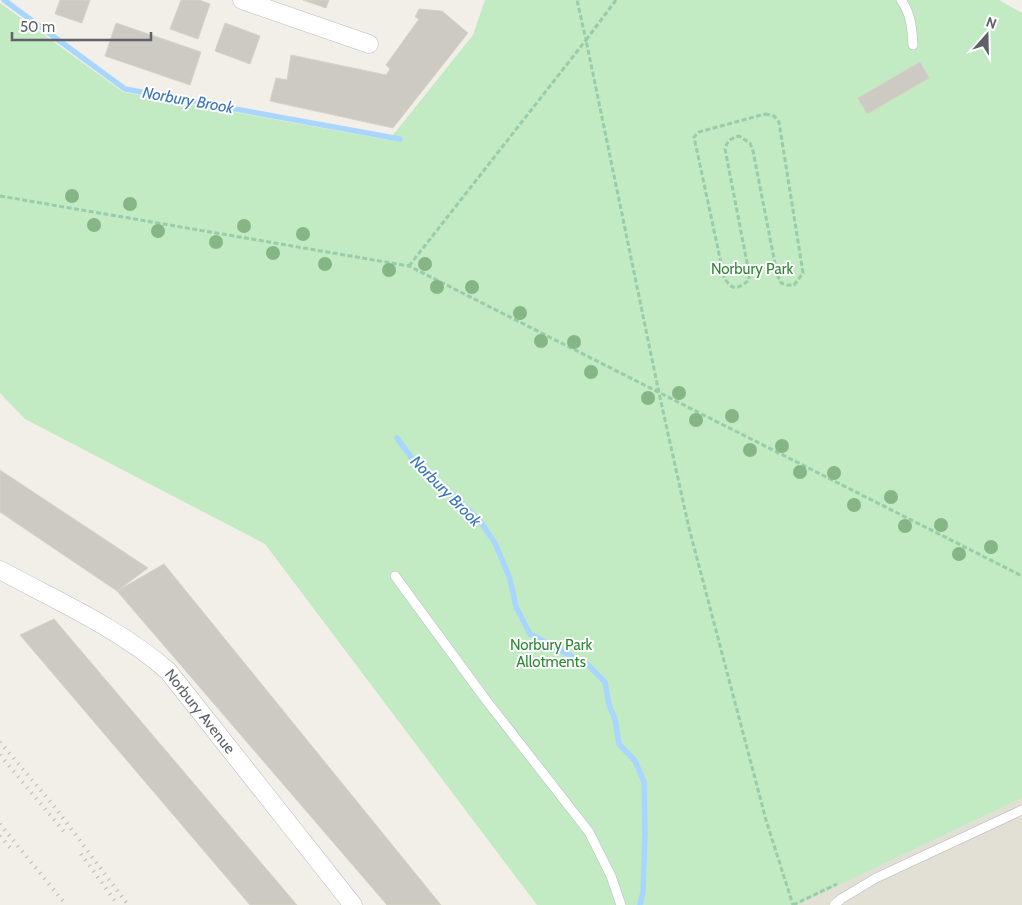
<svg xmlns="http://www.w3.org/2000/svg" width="1022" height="905" viewBox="0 0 1022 905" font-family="Cabin,sans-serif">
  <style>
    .education { fill: #e2dfd5 }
    .green { fill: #c2eac3 }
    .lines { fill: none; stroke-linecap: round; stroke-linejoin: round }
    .stream { stroke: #a9d6ff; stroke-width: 5.5 }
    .building { fill: #cccac3; stroke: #d7d2c4 }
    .service-casing { stroke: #b9bcc1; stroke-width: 10 }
    .minor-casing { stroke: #b9bcc1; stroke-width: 19 }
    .path { stroke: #9ca; stroke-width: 3; stroke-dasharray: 5 2.5; stroke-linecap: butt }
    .service { stroke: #fff; stroke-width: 9 }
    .minor { stroke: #fff; stroke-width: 18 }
    .rail { stroke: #b7b8b9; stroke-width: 4; stroke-dasharray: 1 6; stroke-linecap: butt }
    .tree { fill: #86b686 }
    .labels { text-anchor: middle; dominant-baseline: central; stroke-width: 4; stroke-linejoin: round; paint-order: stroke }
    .park-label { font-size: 15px; fill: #2e8736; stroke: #fff }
    .street-label { font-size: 15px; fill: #5e6268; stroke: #fff }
    .water-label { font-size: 16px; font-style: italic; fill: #3b75bb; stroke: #fff }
  </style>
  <rect width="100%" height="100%" fill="#f1efe7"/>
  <path class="education" d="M 1022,798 L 1022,905 L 797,905 Z"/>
  <path class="green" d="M 485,0 L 999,0 L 1022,13 L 1022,798 L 797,905 L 537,905 L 265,544 L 25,419 L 0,393 L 0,3 L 123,92 L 389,140 L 473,35 Z"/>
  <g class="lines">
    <path class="stream" d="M 4,0 L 125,89 L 400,139
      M 397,438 L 420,469 L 455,497 L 480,521 L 495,543 L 510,579 L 516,607 L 530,634 L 588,665 L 605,682 L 609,705 L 615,719 L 619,744 L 635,761 L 644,782 L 645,832 L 643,892 L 640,905"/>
  </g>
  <path class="building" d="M 60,0 L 90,0 L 82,23 L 55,14 Z
    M 181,0 L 199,0 L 210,4 L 198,39 L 170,29 Z
    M 303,0 L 329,0 L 326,8 Z
    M 419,9 L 442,11 L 468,33 L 393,128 L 270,101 L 276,78 L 287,80 L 291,55 L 386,75 L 390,69 L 386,65 L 419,19 L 415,17 Z
    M 116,23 L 201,52 L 190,85 L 105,56 Z
    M 225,23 L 260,36 L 250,64 L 215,51 Z
    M 920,62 L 929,78 L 867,114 L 858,98 Z
    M 0,470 L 148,568 L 117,591 L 0,512 Z
    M 164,564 L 441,905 L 387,905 L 117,591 Z
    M 54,619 L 297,905 L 250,905 L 20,635 Z"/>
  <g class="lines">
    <defs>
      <path id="service" d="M 901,0 C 911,14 912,28 913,45
        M 395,576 L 486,700 L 589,832 L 611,876 L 621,905
        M 834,905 L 841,899 L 876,878 L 1022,810"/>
      <g id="minor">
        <path d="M 242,0 L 369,44"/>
        <path id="s1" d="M 0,570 C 57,601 119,628 168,671 L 353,905"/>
      </g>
    </defs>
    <use href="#service" class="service-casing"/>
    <use href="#minor" class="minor-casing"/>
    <path class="path" d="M 616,0 L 586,40 L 659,393 L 689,528 L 766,820 L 793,905
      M 765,114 L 774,116 L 779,122 L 803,273 L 794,285 L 787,285 L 781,283 L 777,274 L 753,151 L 750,143 L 739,136 C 731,138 727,141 725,149 L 749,273 L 749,280 C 737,290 732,291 724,277 L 694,137 L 699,132 Z
      M 0,196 L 409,266 L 1022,576
      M 409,266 L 586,40 L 577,0
      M 793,905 L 837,884"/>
    <use href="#service" class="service"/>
    <use href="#minor" class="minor"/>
    <path class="rail" d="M 0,742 L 54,806 L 128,905
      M 0,755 L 66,834
      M 0,824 L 66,905
      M 0,836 L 13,851
      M 81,854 L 118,905"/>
  </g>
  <g class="tree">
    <circle cx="72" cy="196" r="7"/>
    <circle cx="130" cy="204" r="7"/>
    <circle cx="94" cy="225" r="7"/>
    <circle cx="244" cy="226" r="7"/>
    <circle cx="158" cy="231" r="7"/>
    <circle cx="303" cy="234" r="7"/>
    <circle cx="216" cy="242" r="7"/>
    <circle cx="273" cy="253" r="7"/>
    <circle cx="325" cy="264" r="7"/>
    <circle cx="425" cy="264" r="7"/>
    <circle cx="389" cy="270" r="7"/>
    <circle cx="437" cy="287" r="7"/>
    <circle cx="472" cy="287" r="7"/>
    <circle cx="520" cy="313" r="7"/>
    <circle cx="541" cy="341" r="7"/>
    <circle cx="574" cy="342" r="7"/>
    <circle cx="591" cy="372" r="7"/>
    <circle cx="679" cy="393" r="7"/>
    <circle cx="648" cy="398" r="7"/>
    <circle cx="732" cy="416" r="7"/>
    <circle cx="696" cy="420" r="7"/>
    <circle cx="782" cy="446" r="7"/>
    <circle cx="750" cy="450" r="7"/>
    <circle cx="800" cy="472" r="7"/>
    <circle cx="834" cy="473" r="7"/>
    <circle cx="891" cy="497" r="7"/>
    <circle cx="854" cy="505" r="7"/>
    <circle cx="941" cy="525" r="7"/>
    <circle cx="905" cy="526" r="7"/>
    <circle cx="991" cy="547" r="7"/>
    <circle cx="959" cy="554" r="7"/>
  </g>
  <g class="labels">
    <g class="park-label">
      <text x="752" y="269">Norbury Park</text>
      <text x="551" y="645">Norbury Park<tspan x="551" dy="17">Allotments</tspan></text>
    </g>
    <g class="street-label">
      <text stroke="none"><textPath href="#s1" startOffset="248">Norbury Avenue</textPath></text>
    </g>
    <g class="water-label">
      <text transform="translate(188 100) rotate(10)">Norbury Brook</text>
      <text transform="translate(446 491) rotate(45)">Norbury Brook</text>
    </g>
  </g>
  <g transform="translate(987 35) rotate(20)" stroke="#ffffff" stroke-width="4" paint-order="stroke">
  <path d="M0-4L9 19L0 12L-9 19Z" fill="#5e6268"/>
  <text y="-8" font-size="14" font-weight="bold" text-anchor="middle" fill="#5e6268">N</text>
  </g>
  <path d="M12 32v8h139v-8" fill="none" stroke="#5e6268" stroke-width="2.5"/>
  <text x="20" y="32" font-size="15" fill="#5e6268" stroke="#ffffff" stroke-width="4" paint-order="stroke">50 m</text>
</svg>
